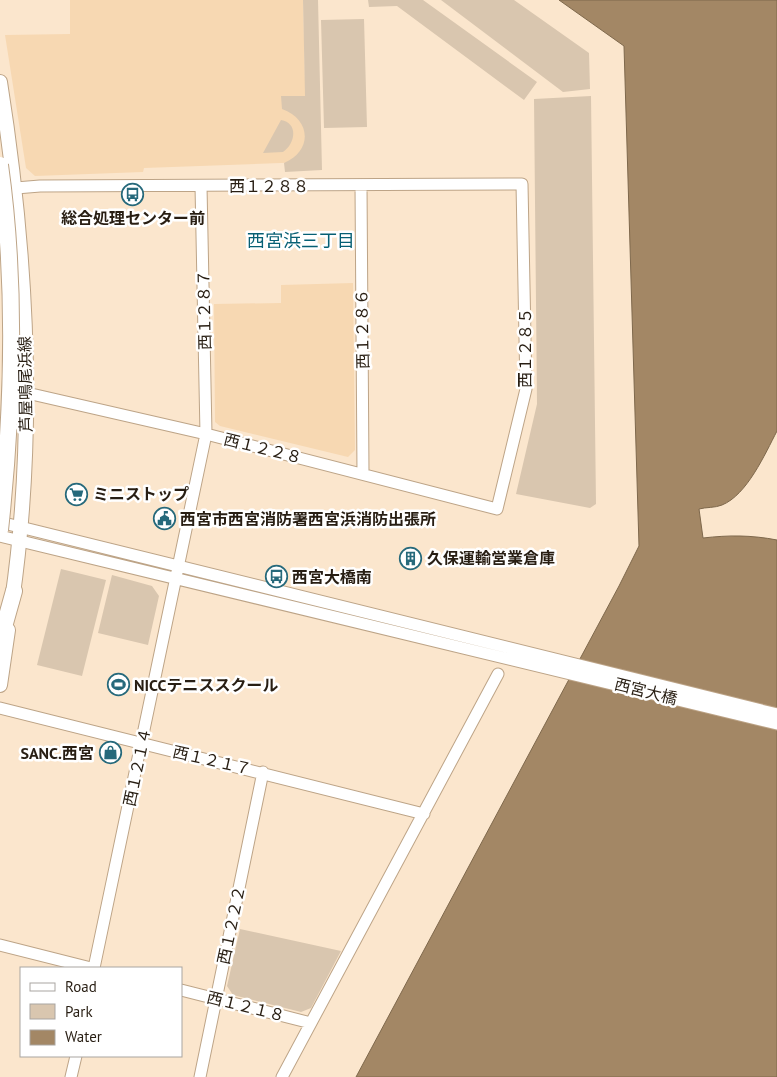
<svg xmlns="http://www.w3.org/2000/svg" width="777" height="1077" viewBox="0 0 777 1077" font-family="'PT Sans','Noto Sans JP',sans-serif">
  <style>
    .built { fill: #f7d8b2 }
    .green { fill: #d9c6af }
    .water { fill: #a38765; stroke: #7e684c }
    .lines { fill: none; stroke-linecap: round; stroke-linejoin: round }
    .minor-casing { stroke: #bda487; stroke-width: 13 }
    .major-casing { stroke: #bda487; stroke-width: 16 }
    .highway-casing { stroke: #bda487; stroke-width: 18 }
    .minor { stroke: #fff; stroke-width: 11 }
    .major { stroke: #fff; stroke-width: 14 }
    .highway { stroke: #fff; stroke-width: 16 }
    .highway-bridge-casing { stroke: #bda487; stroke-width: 18; stroke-linecap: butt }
    .highway-bridge { stroke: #fff; stroke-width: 16 }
    .labels { text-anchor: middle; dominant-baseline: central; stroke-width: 5; stroke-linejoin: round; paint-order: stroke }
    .street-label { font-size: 16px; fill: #281e13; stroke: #fff }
    .poi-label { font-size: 16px; font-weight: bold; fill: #281e13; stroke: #fff; text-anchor: start }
    .neighbourhood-label { font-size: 18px; fill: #065f74; stroke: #fff }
  </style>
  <rect width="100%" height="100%" fill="#fbe6cd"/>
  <path class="built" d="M 70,0 L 303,0 L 307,162 L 144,168 L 143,172 L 35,176 L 26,168 L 5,35 L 70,34 Z
    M 353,283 L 355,450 L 348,457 L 220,426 L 215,422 L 214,304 L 281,303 L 281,285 Z"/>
  <path class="green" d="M 303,0 L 318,0 L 322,170 L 285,172 L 284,163 C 313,151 311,119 282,109 L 281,96 L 305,96 Z
    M 368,0 L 423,0 L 537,82 L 524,100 L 397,6 L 369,7 Z
    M 441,0 L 514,0 L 589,53 L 590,89 L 563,92 Z
    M 364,19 L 367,127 L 324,128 L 321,20 Z
    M 591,96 L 596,504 L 590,508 L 516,494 L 537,404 L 534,99 Z
    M 281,120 C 299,123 295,144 283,152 L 263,153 Z
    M 61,569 L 106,580 L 82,676 L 37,665 Z
    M 112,575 L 152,586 L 159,596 L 148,645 L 98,633 Z
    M 240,929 L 341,951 L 311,1008 L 301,1012 L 233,995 L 227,986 Z"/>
  <path class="water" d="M 559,0 L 777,0 L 777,431 C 765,454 747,495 722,505 C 715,508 706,507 699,509 L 703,538 C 729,535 751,535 777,540 L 777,1077 L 356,1077 L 619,586 L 639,546 L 624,46 Z"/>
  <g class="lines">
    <defs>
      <path id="minor" d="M 361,185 L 363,473
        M 16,188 L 40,186 L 522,184 L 526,389 L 497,509 L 206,434 L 27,393
        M 0,522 L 777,714
        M 0,536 L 777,724
        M 0,708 L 424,814
        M 0,945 L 91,968
        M 94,968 L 206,434 L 201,186
        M 181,990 L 311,1023
        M 71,1077 L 76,1056
        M 200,1077 L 263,772
        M 282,1077 L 498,674"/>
      <path id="major" d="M 0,82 C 27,253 37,428 12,601
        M 0,685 L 8,630"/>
      <path id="highway" d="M 0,641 L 14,591"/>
    </defs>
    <use href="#minor" class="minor-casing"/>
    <use href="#major" class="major-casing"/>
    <use href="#highway" class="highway-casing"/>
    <use href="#minor" class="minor"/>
    <use href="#major" class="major"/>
    <use href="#highway" class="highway"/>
    <defs>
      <path id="highway-bridge" d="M 0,165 C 17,286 13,410 0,530"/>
    </defs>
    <use href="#highway-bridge" class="highway-bridge-casing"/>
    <use href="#highway-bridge" class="highway-bridge"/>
  </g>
  <defs>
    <symbol id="bus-ring" viewBox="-11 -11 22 22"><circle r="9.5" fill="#fff" stroke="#26697b" stroke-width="1.5"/><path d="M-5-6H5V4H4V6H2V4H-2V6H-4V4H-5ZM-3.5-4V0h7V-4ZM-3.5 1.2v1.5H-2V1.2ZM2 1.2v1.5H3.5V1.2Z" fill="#26697b"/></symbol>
    <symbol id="supermarket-ring" viewBox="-11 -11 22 22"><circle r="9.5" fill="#fff" stroke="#26697b" stroke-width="1.5"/><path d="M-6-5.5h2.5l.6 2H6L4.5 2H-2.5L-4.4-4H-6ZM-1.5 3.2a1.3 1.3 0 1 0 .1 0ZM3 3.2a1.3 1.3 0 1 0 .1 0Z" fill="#26697b"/></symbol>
    <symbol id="civic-ring" viewBox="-11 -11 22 22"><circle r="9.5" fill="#fff" stroke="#26697b" stroke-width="1.5"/><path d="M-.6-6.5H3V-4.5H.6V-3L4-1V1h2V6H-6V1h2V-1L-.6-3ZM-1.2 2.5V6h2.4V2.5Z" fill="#26697b"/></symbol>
    <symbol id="building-ring" viewBox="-11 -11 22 22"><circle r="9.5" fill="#fff" stroke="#26697b" stroke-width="1.5"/><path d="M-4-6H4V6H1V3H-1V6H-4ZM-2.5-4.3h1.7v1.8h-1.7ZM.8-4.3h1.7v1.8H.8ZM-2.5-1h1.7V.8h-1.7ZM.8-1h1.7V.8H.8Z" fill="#26697b"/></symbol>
    <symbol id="stadium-ring" viewBox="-11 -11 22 22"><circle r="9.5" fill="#fff" stroke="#26697b" stroke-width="1.5"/><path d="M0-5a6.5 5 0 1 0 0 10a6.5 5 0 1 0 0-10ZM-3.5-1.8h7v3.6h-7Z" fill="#26697b"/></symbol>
    <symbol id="shop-ring" viewBox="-11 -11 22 22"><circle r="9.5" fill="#fff" stroke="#26697b" stroke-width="1.5"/><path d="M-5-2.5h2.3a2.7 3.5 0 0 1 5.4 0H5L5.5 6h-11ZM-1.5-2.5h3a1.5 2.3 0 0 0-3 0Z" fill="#26697b"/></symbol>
  </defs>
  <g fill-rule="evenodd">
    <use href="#bus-ring" x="120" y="182" width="25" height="25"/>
    <use href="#supermarket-ring" x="64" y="482" width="25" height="25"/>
    <use href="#civic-ring" x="152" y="506" width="25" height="25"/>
    <use href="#building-ring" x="398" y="546" width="25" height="25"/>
    <use href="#bus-ring" x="264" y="564" width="25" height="25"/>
    <use href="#stadium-ring" x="106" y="672" width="25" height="25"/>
    <use href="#shop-ring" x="98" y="740" width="25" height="25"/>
  </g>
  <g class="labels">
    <g class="street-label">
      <text x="269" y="186">西１２８８</text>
      <text transform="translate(204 310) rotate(-91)">西１２８７</text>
      <text transform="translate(362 329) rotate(-91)">西１２８６</text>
      <text transform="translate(525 348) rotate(-90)">西１２８５</text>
      <text transform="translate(25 384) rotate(-91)">芦屋鳴尾浜線</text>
      <text transform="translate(263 448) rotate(14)">西１２２８</text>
      <text transform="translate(646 691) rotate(14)">西宮大橋</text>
      <text transform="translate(212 760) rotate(13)">西１２１７</text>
      <text transform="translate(137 767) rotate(-78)">西１２１４</text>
      <text transform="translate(231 925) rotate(-78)">西１２２２</text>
      <text transform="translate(246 1006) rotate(14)">西１２１８</text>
    </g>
    <g class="poi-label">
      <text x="133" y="218" text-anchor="middle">総合処理センター前</text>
      <text x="93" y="494">ミニストップ</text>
      <text x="180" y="519">西宮市西宮消防署西宮浜消防出張所</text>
      <text x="427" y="558">久保運輸営業倉庫</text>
      <text x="292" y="577">西宮大橋南</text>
      <text x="134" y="685">NICCテニススクール</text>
      <text x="94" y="753" text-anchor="end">SANC.西宮</text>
    </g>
    <g class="neighbourhood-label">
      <text x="301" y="240">西宮浜三丁目</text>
    </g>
  </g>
  <rect x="20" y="967" width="162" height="90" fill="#ffffff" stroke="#a9a5a1"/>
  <rect x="30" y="983" width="25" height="8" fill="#ffffff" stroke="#a9a5a1"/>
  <text x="65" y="992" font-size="15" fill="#281e13">Road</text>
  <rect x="30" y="1004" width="25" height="15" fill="#d9c6af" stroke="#a9a5a1"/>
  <text x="65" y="1017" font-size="15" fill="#281e13">Park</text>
  <rect x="30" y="1030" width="25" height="15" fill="#a38765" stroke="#a9a5a1"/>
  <text x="65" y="1042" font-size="15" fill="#281e13">Water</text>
</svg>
